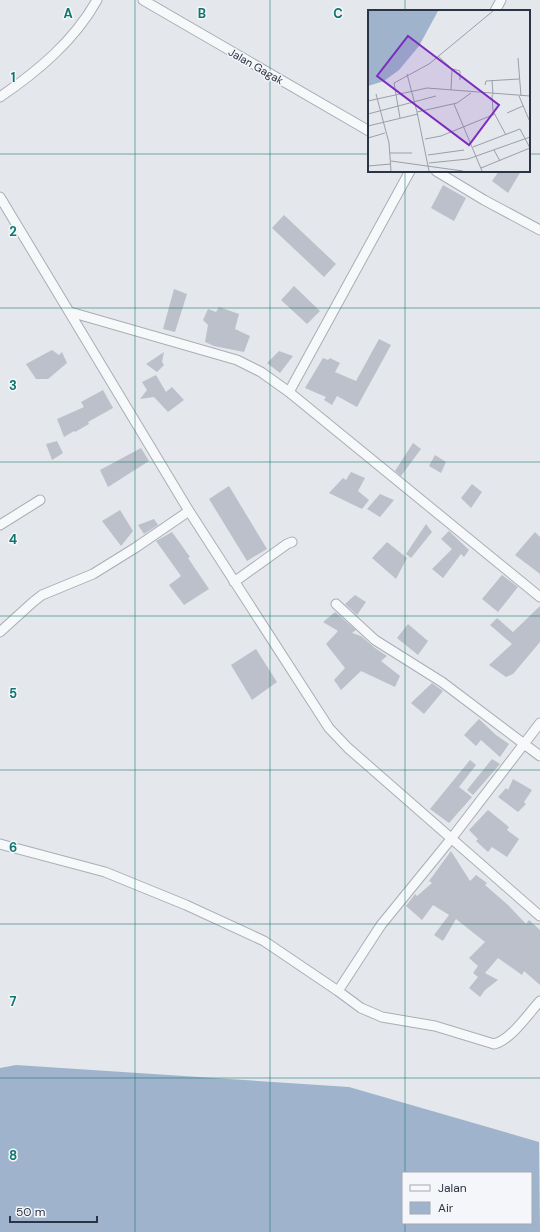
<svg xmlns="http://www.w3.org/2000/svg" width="540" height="1232" viewBox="0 0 540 1232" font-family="'DM Sans',sans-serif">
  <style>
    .water { fill: #9fb4cc; fill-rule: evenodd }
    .building { fill: #bbc0ca }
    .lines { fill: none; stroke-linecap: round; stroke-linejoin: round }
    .street-casing { stroke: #a9aeb7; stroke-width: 11 }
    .street { stroke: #f7f8fa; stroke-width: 9 }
    .grid { fill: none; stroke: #0f766e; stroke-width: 1; stroke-opacity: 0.55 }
    .labels { text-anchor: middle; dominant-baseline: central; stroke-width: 3; stroke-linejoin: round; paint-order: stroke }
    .street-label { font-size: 11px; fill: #2b3445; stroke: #f4f6f9 }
    .inset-road { fill: none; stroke: #9a9fa9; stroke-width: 1 }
    .view { fill: #7b2cbf; fill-opacity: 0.15; stroke: #7b2cbf; stroke-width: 2 }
    .inset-edge { fill: none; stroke: #2b3445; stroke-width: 2 }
    .grid-label { font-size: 13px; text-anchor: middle; font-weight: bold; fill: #0f766e; stroke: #f4f6f9; stroke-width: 3; stroke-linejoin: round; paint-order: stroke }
  </style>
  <rect width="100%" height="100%" fill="#e4e7ec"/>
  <path class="water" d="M 16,1065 L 349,1087 L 539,1142 L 540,1232 L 0,1232 L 0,1068 ZM 403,1173 L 531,1173 L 531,1223 L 403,1223 Z"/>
  <path class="building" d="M 499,171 L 521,171 L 508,193 L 492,181 Z
    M 443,185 L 466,198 L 454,221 L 431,208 Z
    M 284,215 L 336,264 L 324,277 L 272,228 Z
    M 294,286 L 320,311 L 307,324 L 281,300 Z
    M 174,289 L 187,294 L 175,332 L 163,329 Z
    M 219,307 L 239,314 L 235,329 L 250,336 L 244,352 L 214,346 L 205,342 L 208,325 L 203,320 L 208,309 L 216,312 Z
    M 379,339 L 391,345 L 357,407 L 337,396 L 332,405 L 324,400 L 326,397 L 305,388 L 323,358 L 328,360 L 330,358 L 340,363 L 335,372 L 356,381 Z
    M 52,350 L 59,355 L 62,352 L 67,363 L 48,379 L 36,379 L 26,364 Z
    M 279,351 L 293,356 L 280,373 L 267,363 Z
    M 164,352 L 162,362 L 164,365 L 157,372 L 146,364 Z
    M 156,375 L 166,392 L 172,387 L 184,400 L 168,412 L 154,397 L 140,399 L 147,390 L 142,382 Z
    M 103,390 L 113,408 L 88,422 L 89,424 L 75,432 L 74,431 L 64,437 L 57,419 L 84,407 L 81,402 Z
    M 57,441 L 63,453 L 52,460 L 46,444 Z
    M 413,443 L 421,449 L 401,476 L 395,471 Z
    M 141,448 L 149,461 L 108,487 L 100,470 Z
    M 435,455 L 446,462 L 441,473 L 429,466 Z
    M 351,472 L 365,478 L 358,491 L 369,500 L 362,509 L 329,493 L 343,478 L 346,480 Z
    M 472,484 L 482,492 L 471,508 L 461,498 Z
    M 229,486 L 267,549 L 247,561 L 209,499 Z
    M 380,494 L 394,500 L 380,517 L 367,509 Z
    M 120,510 L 133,531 L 121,546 L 102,521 Z
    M 154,519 L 158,525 L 144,534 L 138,525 Z
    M 426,524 L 432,532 L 411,558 L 406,554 Z
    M 449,531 L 469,550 L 464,557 L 461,554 L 443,578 L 432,569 L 452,549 L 441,539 Z
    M 172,532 L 190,557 L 188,558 L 209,589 L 184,605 L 169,585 L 181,576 L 156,541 Z
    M 535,532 L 540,537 L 540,574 L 515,555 Z
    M 387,542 L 407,558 L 396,579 L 372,558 Z
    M 502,575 L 518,587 L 498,612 L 482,599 Z
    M 355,595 L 366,602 L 357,615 L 345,604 Z
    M 540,606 L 540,642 L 513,674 L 506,677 L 489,665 L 512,644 L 490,625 L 497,618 L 513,632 Z
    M 335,612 L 356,630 L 352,633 L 361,636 L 375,648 L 387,656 L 381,661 L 400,676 L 395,687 L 361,671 L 341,690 L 334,680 L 345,668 L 326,644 L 338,631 L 323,622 Z
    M 408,624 L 428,641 L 418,655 L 397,638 Z
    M 256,649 L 277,682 L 252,700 L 231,665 Z
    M 432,683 L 443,691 L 424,714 L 411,703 Z
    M 479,719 L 496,735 L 509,744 L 500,757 L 481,740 L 476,746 L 464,735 Z
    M 492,759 L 500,764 L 473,795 L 467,790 Z
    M 470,760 L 476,765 L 459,787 L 472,797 L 449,823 L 430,809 Z
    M 513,779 L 532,790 L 524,802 L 526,804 L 518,812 L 498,797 L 506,788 L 508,790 Z
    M 488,810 L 509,827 L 507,830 L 519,839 L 507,857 L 492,847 L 488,852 L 476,841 L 478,839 L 469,830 Z
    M 451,851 L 470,881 L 476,875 L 487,883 L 485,885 L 508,905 L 526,924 L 529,920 L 540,930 L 540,985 L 524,971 L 522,975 L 498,958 L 485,973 L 498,980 L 485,990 L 480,997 L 469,988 L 478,977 L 473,973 L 478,966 L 469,958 L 485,942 L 456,919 L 443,941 L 434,935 L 449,915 L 433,905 L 422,920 L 406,906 L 415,894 L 417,896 L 432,883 L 429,881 Z"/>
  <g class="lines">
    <defs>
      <path id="street" d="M 143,0 L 369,131
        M 495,11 L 501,0
        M 0,97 C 38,71 74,41 97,0
        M 436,171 L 484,200 L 540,230
        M 0,197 L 189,511 L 329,728 L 348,748 L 540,916
        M 70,312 L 237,360 L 261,372 L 289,392 L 540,597
        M 289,392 L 410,171
        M 0,525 L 40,500
        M 234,582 L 287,544 L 292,542
        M 336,604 L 375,640 L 442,682 L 540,756
        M 0,632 L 33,602 L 42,595 L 93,574 L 135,548 L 189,511
        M 0,844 L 105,872 L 186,905 L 264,941 L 338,991 L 361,1008 L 382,1017 L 435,1026 L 494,1044 C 511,1040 528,1014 540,1001
        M 338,991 L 381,925 L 451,839 L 540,723"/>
    </defs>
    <use href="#street" class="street-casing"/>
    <use href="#street" class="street"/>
  </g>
  <path class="grid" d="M 135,0 L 135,1232M 270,0 L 270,1232M 405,0 L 405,11M 0,154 L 369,154M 529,154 L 540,154M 405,171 L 405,1173M 0,308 L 540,308M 0,462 L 540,462M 0,616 L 540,616M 0,770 L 540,770M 0,924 L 540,924M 0,1078 L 540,1078M 405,1223 L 405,1232"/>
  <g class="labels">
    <g class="street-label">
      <text transform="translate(256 66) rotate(30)">Jalan Gagak</text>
    </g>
  </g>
  <g transform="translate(368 10)">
    <rect width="162" height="162" fill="#e4e7ec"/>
    <path d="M 0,1 L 70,1 L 51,36 L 31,60 L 16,71 L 0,76 Z" fill="#9fb4cc"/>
    <path class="inset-road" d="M 70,46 L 84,59 L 83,80M 150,48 L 153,86M 85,59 L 92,61 L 92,70M 39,64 L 49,102M 124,70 L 125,85M 117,75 L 118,71 L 151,69M 8,84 L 21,133 L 23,161M 124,85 L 125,101 L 138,125M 151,86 L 162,112M 0,91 L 59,78 L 162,86M 86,94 L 114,161M 139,103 L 155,96M 0,104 L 68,86M 32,108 L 26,73 L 61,54 L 125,1M 0,116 L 50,104M 0,128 L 17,123M 57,129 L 73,126 L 127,104M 105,137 L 152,119 L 162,138M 126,140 L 132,151M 22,143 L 44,143M 60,145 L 96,140M 23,151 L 95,161M 61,153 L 100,149 L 162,127M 0,156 L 23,154M 113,158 L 162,138M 61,161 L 49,102 L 89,93 L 103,83"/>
    <path class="view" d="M 40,26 L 131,95 L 101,135 L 9,66 Z"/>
    <rect width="162" height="162" class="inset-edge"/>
  </g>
  <g class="grid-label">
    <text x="68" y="18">A</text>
    <text x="202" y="18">B</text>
    <text x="338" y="18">C</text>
    <text x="13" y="82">1</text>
    <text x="13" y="236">2</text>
    <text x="13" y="390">3</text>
    <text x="13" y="544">4</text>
    <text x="13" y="698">5</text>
    <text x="13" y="852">6</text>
    <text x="13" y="1006">7</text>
    <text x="13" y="1160">8</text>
  </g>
  <rect x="402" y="1172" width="130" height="52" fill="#f4f6f9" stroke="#a4a8b1"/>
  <rect x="410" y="1185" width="20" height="6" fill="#f7f8fa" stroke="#a4a8b1"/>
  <text x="438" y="1192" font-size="12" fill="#2b3445">Jalan</text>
  <rect x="410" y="1202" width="20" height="12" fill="#9fb4cc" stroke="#a4a8b1"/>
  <text x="438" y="1212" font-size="12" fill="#2b3445">Air</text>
  <path d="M10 1216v6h87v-6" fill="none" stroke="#2b3445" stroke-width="2"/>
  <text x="16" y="1216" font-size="12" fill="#2b3445" stroke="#f4f6f9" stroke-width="3" paint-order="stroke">50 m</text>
</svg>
